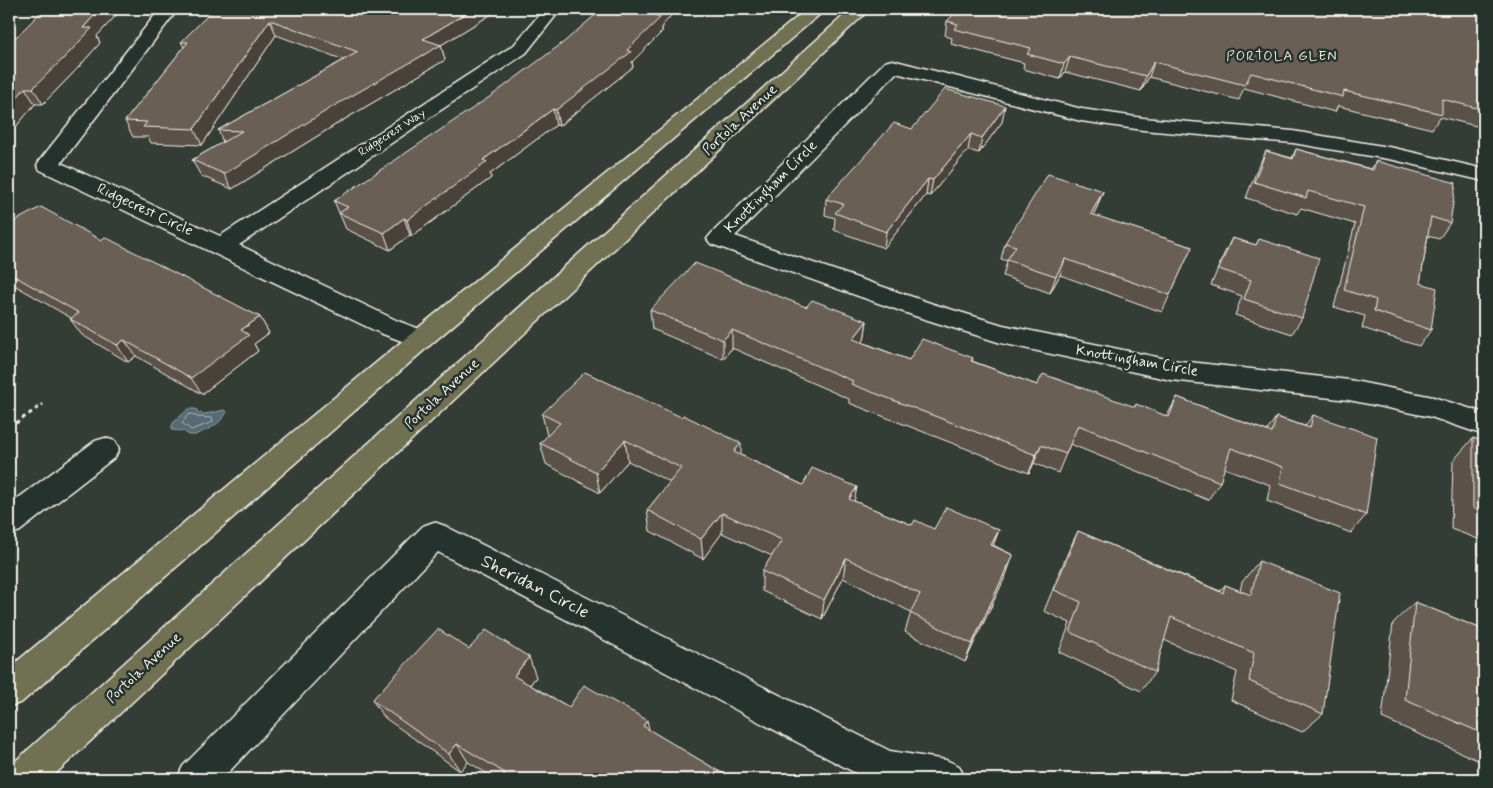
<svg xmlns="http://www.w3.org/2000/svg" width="1493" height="788" viewBox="0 0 1493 788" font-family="Mynerve,sans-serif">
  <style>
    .water { fill: #556b73; stroke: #95a1a2 }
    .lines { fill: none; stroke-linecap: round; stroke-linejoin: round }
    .shore { stroke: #b4bbb9; stroke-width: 1 }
    .minor-casing { stroke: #f4f1e8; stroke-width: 3 }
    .major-casing { stroke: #f4f1e8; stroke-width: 3 }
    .path { stroke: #f4f1e8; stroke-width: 3; stroke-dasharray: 4 4; stroke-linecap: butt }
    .minor { fill: #26332d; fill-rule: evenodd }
    .major { fill: #706f52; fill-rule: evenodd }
    .wall { fill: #5a5148; stroke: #f4f1e8 }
    .shaded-wall { fill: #4a423b; stroke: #f4f1e8 }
    .building { fill: #695e54; stroke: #f4f1e8 }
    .labels { text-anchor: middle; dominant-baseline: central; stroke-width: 5; stroke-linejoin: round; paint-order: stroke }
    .far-street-label { font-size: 12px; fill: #f4f1e8; stroke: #26332d }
    .far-neighbourhood-label { font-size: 14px; letter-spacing: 1px; fill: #f4f1e8; stroke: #26332d }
    .street-label { font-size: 15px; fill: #f4f1e8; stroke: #26332d }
    .near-street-label { font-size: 18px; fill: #f4f1e8; stroke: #26332d }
  </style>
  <rect width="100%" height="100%" fill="#333c35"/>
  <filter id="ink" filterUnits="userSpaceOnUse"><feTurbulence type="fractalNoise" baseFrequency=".02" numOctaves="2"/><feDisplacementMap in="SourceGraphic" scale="10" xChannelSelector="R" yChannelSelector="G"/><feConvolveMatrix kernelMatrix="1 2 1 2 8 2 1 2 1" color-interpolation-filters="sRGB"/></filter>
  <g filter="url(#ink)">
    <path class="water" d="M 188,409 L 196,409 L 198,413 L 205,414 L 225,410 L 227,412 C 219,426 208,429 195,435 L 189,435 L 183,431 L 171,430 L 173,423 Z"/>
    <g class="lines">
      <path class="shore" d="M 192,414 L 197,417 L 212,418 L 213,422 L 191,430 L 182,423 L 188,415 Z"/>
      <defs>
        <path id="minor" d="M 160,9 L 178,9 L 61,163 L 220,236 L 514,45 L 544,9 L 561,9 L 526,53 L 239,245 L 398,321 L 430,333 L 434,339 L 430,345 L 421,348 L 380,333 L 40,170 L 37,165 L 40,160 Z
          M 892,60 L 1082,109 L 1143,118 L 1293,131 L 1394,148 L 1484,169 L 1484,181 L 1394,160 L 1293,143 L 1143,130 L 1081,121 L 896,73 L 735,236 L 933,304 L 1003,325 L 1171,360 L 1349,380 L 1433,397 L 1484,413 L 1484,435 L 1431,417 L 1349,400 L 1171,380 L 1001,343 L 915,316 L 711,244 L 707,239 L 711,234 L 885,62 Z
          M 105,438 L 115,441 L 119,449 L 115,457 L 20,531 L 9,535 L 9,505 L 95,441 Z
          M 434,522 L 445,526 L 890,751 L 946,760 L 959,766 L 965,779 L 867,779 L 438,552 L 222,779 L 177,779 L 183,766 L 423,526 Z"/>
        <path id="major" d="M 807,9 L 826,9 L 430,345 L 22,702 L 9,707 L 9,668 L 412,333 Z
          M 851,9 L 870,9 L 50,779 L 9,779 L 10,766 Z"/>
      </defs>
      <use href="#minor" class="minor-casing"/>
      <use href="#major" class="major-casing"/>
      <path class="path" d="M 9,428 L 43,404"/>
      <use href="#minor" class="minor"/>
      <use href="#major" class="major"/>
    </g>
    <path class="wall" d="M 44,9 L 117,9 L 119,12 L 97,36 L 100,43 L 77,69 L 43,104 L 35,104 L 9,135 Z
      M 214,9 L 500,9 L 441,45 L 445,60 L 340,122 L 232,189 L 201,176 L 192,160 L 223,142 L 218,130 L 344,60 L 276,35 L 202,145 L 151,143 L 148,137 L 133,137 L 125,121 L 184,47 L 181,42 Z
      M 1484,9 L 1484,128 L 1440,117 L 1432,129 L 1338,106 L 1335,112 L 1244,88 L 1239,100 L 1149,77 L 1141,91 L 1065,72 L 1060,79 L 1023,69 L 1024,63 L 951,44 L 952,38 L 945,36 L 947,21 Z
      M 662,26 L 662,32 L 632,62 L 633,67 L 559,126 L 556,125 L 490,174 L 491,178 L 412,236 L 410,235 L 390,250 L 346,229 L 334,201 Z
      M 1002,122 L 979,153 L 968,150 L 930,196 L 926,195 L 884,248 L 834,230 L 835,218 L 825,215 L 826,199 L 912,129 Z
      M 1296,149 L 1371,169 L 1376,161 L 1450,223 L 1439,239 L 1428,236 L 1420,283 L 1431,330 L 1419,346 L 1362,328 L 1365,316 L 1334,307 L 1355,224 L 1301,208 L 1297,214 L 1246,198 L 1258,167 L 1266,151 L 1292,158 Z
      M 1103,191 L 1097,207 L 1093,215 L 1192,247 L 1162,312 L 1060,275 L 1050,293 L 1003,276 L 1007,261 L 1001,259 L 1005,243 Z
      M 9,224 L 101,240 L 260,317 L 269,333 L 254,344 L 258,351 L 202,394 L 136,356 L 128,362 L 82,335 L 70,319 L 71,318 L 16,286 L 9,290 Z
      M 1232,238 L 1256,245 L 1259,239 L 1302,318 L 1292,334 L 1235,315 L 1242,296 L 1211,285 L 1224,254 Z
      M 806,307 L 867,321 L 864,340 L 862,342 L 909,360 L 973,358 L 972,361 L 1037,385 L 1135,407 L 1167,416 L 1177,397 L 1267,431 L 1276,417 L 1305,426 L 1313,415 L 1366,515 L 1351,533 L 1267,501 L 1270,485 L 1224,468 L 1220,482 L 1208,500 L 1070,444 L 1058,473 L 1034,463 L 1029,473 L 849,403 L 849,399 L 732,348 L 723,359 L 652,329 L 650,310 Z
      M 542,414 L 741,455 L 803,485 L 854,501 L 912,525 L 934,529 L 999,530 L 993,545 L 1013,555 L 1006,575 L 965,662 L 905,632 L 911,612 L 843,578 L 822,619 L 762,591 L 762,571 L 772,556 L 722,533 L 703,559 L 650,531 L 647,510 L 670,482 L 628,461 L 600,493 L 546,464 L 540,443 L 547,436 Z
      M 1473,438 L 1484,442 L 1484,557 L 1478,554 L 1478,539 L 1451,529 L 1453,461 Z
      M 1078,531 L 1220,591 L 1225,585 L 1240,591 L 1242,582 L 1259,561 L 1323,714 L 1302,732 L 1231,700 L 1237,672 L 1164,640 L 1155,672 L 1141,691 L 1059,652 L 1070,623 L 1044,611 L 1068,552 Z
      M 1415,602 L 1484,630 L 1484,763 L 1382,718 L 1393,623 Z
      M 469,649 L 536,677 L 530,685 L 569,707 L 649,730 L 732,779 L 496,779 L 468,762 L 460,771 L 385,718 L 372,700 Z"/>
    <path class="shaded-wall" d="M 100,9 L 117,9 L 119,12 L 97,36 L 100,43 L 77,69 L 43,104 L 33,88 L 83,28 Z
      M 473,9 L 500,9 L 441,45 L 445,60 L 340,122 L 232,189 L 224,174 L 423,39 Z
      M 663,9 L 677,9 L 662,26 L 662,32 L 632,62 L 633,67 L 559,126 L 556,110 L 627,50 Z
      M 270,20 L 276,35 L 202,145 L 194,129 Z
      M 1070,57 L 1065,72 L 1060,79 L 1064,64 Z
      M 1154,62 L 1149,77 L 1141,91 L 1146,76 Z
      M 25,88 L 35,104 L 9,135 L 9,107 Z
      M 1005,106 L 1002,122 L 979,153 L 982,138 Z
      M 553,109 L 556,125 L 490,174 L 491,178 L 412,236 L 407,220 L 483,160 Z
      M 971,134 L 968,150 L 930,196 L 933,180 Z
      M 928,179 L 926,195 L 884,248 L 886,232 Z
      M 1103,191 L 1097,207 L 1086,231 L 1091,214 Z
      M 404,218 L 410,235 L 390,250 L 384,233 Z
      M 1065,259 L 1060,275 L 1050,293 L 1056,276 Z
      M 9,277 L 16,286 L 9,290 Z
      M 260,317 L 269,333 L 254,344 L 258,351 L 202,394 L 191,378 L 241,330 Z
      M 867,321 L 864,340 L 851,358 L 853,339 Z
      M 732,330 L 732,348 L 723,359 L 723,340 Z
      M 124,340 L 136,356 L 128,362 L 117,345 Z
      M 625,440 L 628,461 L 600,493 L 596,472 Z
      M 741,443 L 741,464 L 734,452 Z
      M 1041,445 L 1034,463 L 1029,473 L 1036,455 Z
      M 857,487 L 853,508 L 849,499 Z
      M 722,513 L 722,533 L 703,559 L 701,539 Z
      M 999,530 L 991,551 L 991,545 Z
      M 1013,555 L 1006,575 L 965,662 L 972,644 Z
      M 846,558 L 843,578 L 822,619 L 824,600 Z
      M 529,657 L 536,677 L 522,695 L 514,676 Z
      M 647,720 L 651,739 L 643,726 Z
      M 457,744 L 468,762 L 460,771 L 449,754 Z"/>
    <path class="building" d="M 44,9 L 100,9 L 83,28 L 92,28 L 68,54 L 33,88 L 25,88 L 9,107 L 9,44 Z
      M 214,9 L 473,9 L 423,39 L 441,45 L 334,106 L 224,174 L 192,160 L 242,131 L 218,130 L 358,52 L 270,20 L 194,129 L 143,127 L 147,122 L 125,121 L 188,42 L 181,42 Z
      M 602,9 L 663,9 L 656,16 L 661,17 L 627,50 L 631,52 L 556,110 L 553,109 L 483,160 L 487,162 L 407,220 L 404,218 L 384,233 L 339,213 L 348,207 L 334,201 L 491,96 L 564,42 Z
      M 959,9 L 1484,9 L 1484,110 L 1442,99 L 1442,114 L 1344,91 L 1343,97 L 1251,73 L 1245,85 L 1154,62 L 1146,76 L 1070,57 L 1064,64 L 1027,54 L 1031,48 L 954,29 L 958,24 L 947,21 Z
      M 945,89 L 1005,106 L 982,138 L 971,134 L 933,180 L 928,179 L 886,232 L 835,213 L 843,204 L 826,199 L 894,123 L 912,129 Z
      M 1296,149 L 1373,170 L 1376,161 L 1456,183 L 1450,223 L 1431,217 L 1420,283 L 1437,288 L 1431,330 L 1374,311 L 1376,300 L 1344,290 L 1364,207 L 1308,191 L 1306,198 L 1254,182 L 1266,151 L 1293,159 Z
      M 1048,174 L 1103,191 L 1091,214 L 1192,247 L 1170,295 L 1065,259 L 1056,276 L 1007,260 L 1016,246 L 1005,243 Z
      M 41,207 L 101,240 L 105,237 L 260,317 L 241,330 L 249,335 L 191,378 L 124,340 L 117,345 L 70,319 L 79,313 L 9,273 L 9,224 Z
      M 1232,238 L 1256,245 L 1259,239 L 1319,258 L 1302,318 L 1244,299 L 1251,280 L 1219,269 Z
      M 695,263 L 806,307 L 812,300 L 867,321 L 853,339 L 909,360 L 922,339 L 973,358 L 971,361 L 1037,385 L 1043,374 L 1135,407 L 1136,404 L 1169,417 L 1177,397 L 1272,433 L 1276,417 L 1310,428 L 1313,415 L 1377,437 L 1366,515 L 1280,483 L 1283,467 L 1231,448 L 1220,482 L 1078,425 L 1066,454 L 1041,445 L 1036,455 L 851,384 L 853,381 L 732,330 L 723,340 L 650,310 Z
      M 585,372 L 681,417 L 683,415 L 741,443 L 734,452 L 803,485 L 812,468 L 857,487 L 849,499 L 912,525 L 915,520 L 934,529 L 946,507 L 999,530 L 991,545 L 1013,555 L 972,644 L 910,613 L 920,594 L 846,558 L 824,600 L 762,571 L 782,540 L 722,513 L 701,539 L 647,510 L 681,468 L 625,440 L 596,472 L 540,443 L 560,423 L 542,414 Z
      M 1473,438 L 1484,442 L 1484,512 L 1473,508 Z
      M 1078,531 L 1223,593 L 1225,585 L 1251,595 L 1259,561 L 1340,593 L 1323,714 L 1249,681 L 1254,653 L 1171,617 L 1155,672 L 1070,632 L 1081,602 L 1054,590 Z
      M 1415,602 L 1484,630 L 1484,734 L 1405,700 Z
      M 438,629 L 469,649 L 486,630 L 529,657 L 514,676 L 569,707 L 584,685 L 647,720 L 643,726 L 732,779 L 501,779 L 505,773 L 457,744 L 449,754 L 372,700 Z"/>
  </g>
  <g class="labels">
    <g class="far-street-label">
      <text transform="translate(392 133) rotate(-33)">Ridgecrest Way</text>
    </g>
    <g class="far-neighbourhood-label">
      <text x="1282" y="56">PORTOLA GLEN</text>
    </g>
    <g class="street-label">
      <text transform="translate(740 120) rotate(-43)">Portola Avenue</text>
      <text transform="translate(771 187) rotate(-45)">Knottingham Circle</text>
      <text transform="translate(145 210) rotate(25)">Ridgecrest Circle</text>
      <text transform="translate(1137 361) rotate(10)">Knottingham Circle</text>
      <text transform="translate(442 394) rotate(-43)">Portola Avenue</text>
      <text transform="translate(144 668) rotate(-43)">Portola Avenue</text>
    </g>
    <g class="near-street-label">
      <text transform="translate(535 587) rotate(27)">Sheridan Circle</text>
    </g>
  </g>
  <rect width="1493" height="788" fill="none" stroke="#26332d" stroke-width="30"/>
  <rect x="15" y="15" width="1463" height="758" fill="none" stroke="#f4f1e8" stroke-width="2" filter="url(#ink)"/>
</svg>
